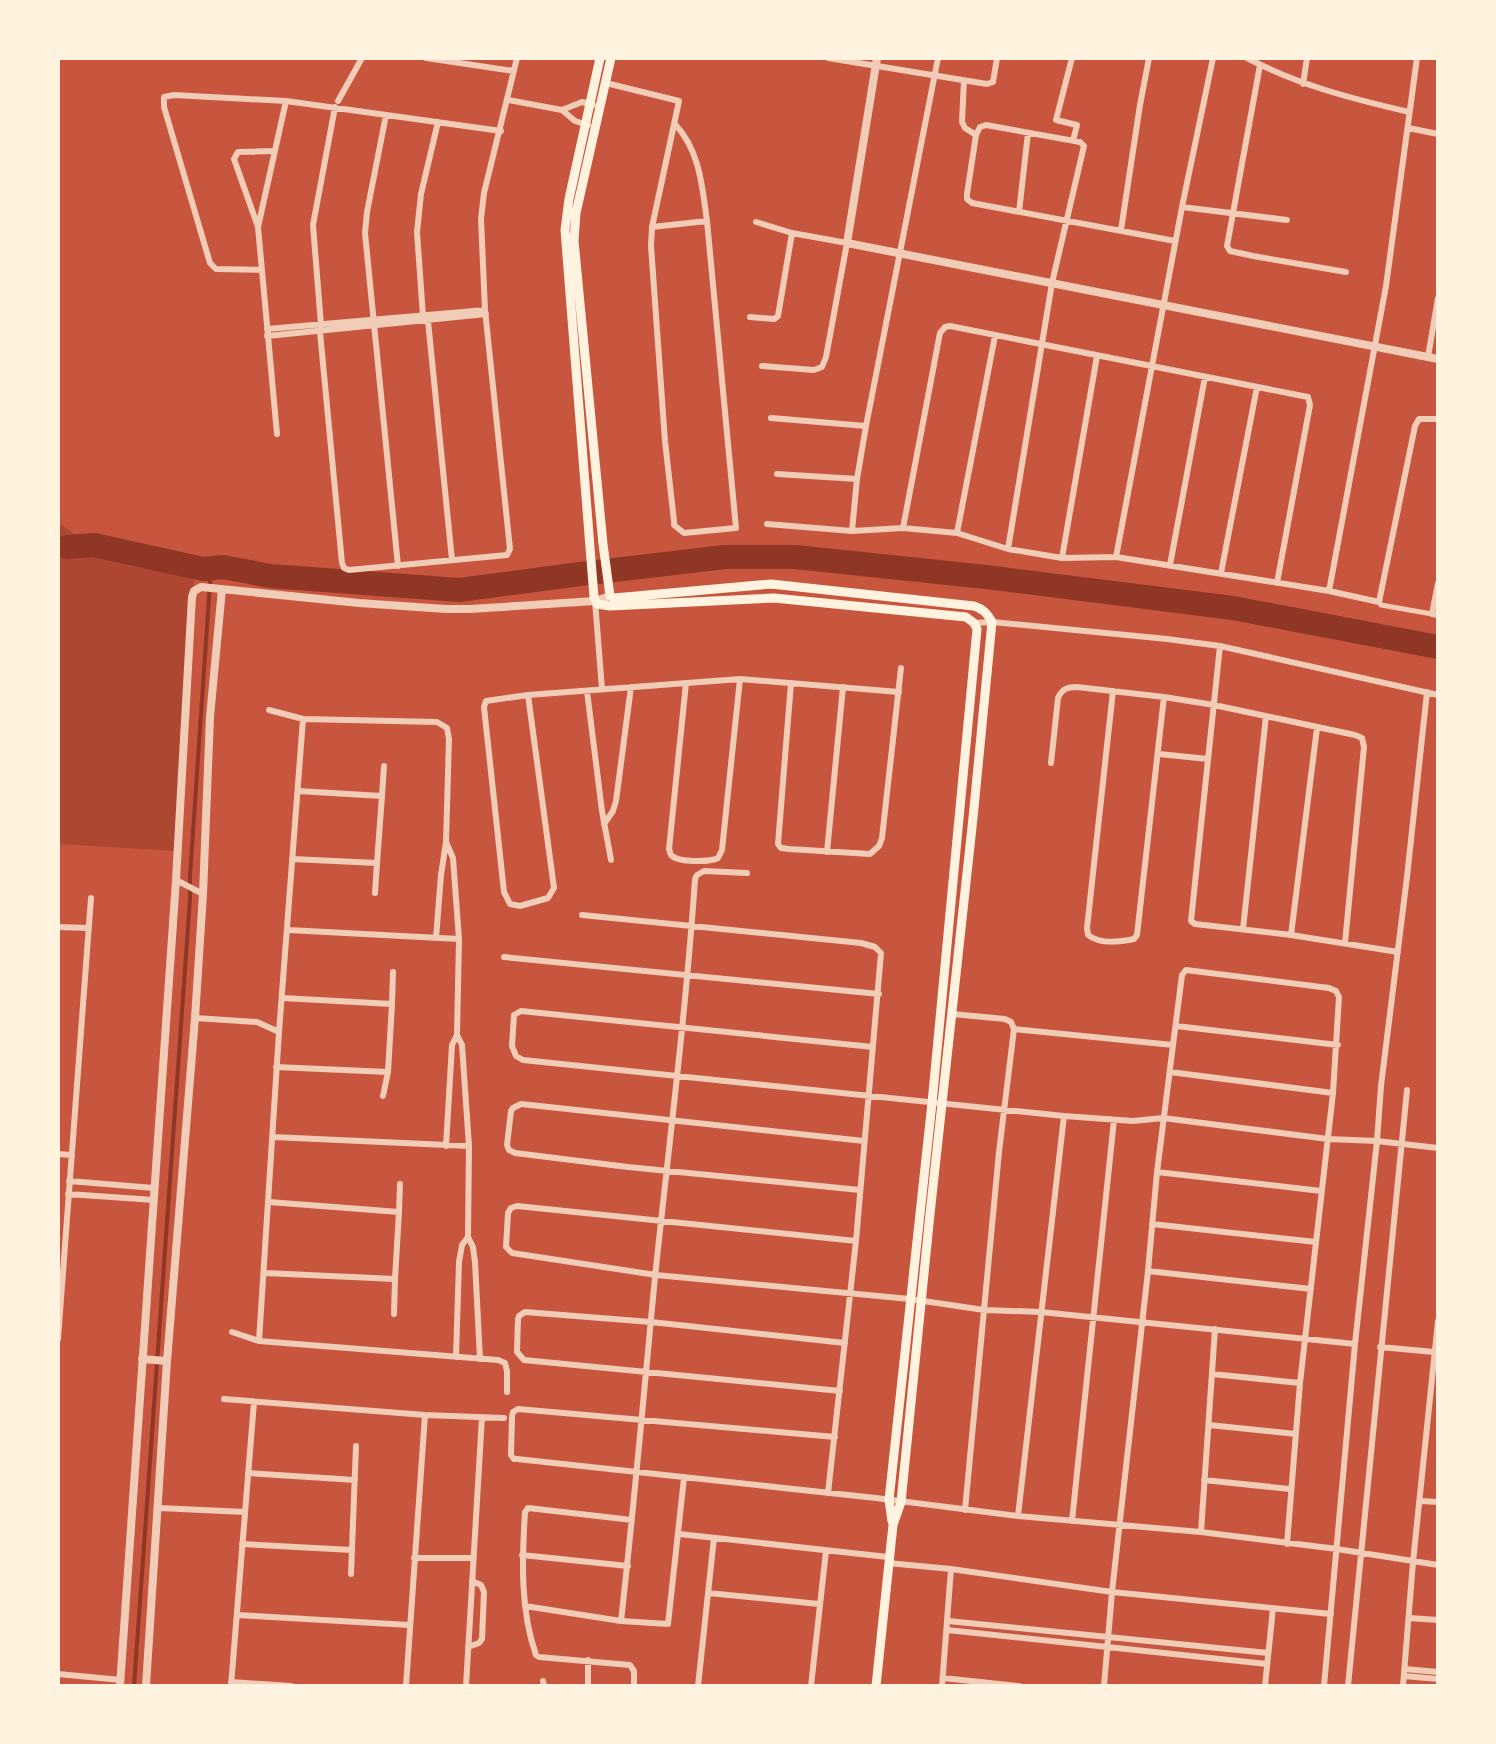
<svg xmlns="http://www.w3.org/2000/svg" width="1496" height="1744" viewBox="0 0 1496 1744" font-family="Lato,sans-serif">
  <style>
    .green { fill: #ae4732 }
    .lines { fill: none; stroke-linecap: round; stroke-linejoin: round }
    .stream { stroke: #8f3625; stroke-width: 4 }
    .river { stroke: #8f3625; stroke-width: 24 }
    .pedestrian { stroke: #f1ccb7; stroke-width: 5 }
    .minor { stroke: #f1ccb7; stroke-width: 6 }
    .tertiary { stroke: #f1ccb7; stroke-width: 8 }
    .secondary { stroke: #fff3e0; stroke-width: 9 }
  </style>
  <rect width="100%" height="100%" fill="#c8553d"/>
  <path class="green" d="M 58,522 L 77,536 L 195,561 L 177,851 L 58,844 Z"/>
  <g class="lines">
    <path class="stream" d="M 134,1686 L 190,899 L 190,876 L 211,568"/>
    <path class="river" d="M 67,547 L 94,545 L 203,569 L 223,567 L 270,576 L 459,590 L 580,574 L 725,557 L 795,557 L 986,577 L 1233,608 L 1438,647"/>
    <path class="pedestrian" d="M 1379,602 L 1381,605 L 1432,614"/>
    <path class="minor" d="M 426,58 L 514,71
      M 828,58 L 987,84 L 993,82 L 997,58
      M 1072,58 L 1056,120 L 1077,125 L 1073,141
      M 1247,58 C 1298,85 1353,99 1409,112
      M 1260,65 L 1227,246 L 1230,251 L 1253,256 L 1346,272
      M 964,80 L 962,122 L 965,128 L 976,135 L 967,194 L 967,199 L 972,203 L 1175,241
      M 606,83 L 679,101 L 652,227 L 651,246 L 665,441 L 674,521 L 674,525 L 684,533 L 736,528 L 707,221 C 702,186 700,151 675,124
      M 1303,84 L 1307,58
      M 508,100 L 562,110 L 575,121 L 588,125
      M 338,101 L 362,58
      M 562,110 L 582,102 L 593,105
      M 386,115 L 367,212 L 365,233 L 398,566
      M 1408,128 L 1438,134
      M 976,135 L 980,127 L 986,125 L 1080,142 L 1084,146 L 1052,283 L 1008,549
      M 274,151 L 238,152 L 234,159 L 258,227 L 277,434
      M 1182,207 L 1287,220
      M 1019,212 L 1028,133
      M 756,222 L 792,233 L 847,243 L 826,357 L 822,367 L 814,370 L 762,366
      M 258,227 L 286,101
      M 652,227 L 707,221
      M 1121,230 L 1140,105 L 1149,58
      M 262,270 L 216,269 L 210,263 L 164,107 L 164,97 L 174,95 L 286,101 L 501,131
      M 423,316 L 417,232 L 421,194 L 438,122
      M 750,317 L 774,319 L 778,316 L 792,233
      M 428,321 L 452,560
      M 321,325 L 313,225 L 335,107
      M 267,329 L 485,310
      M 320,332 L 342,563 L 344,568 L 349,570 L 507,555 L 510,549 L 485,310 L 481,219 L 484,193 L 517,58
      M 267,336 L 486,314
      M 1428,357 L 1438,298
      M 771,418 L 866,426
      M 777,474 L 857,479
      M 767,524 L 852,531 L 903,528 L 957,533 L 1008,549 L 1062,558 L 1116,557 L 1329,591 L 1379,602 L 1415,426 L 1419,419 L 1438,419
      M 903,528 L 940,333 L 945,327 L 950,326 L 1308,397 L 1310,405 L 1277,583
      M 852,531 L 857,479 L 866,426 L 938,58
      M 957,533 L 995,336
      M 1116,557 L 1182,207 L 1213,58
      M 1062,558 L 1097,356
      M 1170,565 L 1205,377
      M 1221,573 L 1257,387
      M 1438,583 L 1432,614 L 1438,615
      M 1329,591 L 1386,286 L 1417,58
      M 595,601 L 602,689
      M 974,623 L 992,622 L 1167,639 L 1220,646 L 1438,695
      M 1220,646 L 1191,921 L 1195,924 L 1291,935 L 1398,952
      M 686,683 L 669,849 C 670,851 670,853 671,855 C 678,863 710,862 718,858 L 722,850 L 740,679
      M 791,683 L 778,844 L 781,848 L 789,849 L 870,854 L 879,846 L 882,838 L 901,668
      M 587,691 L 602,811 L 611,860
      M 1113,691 L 1087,928 L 1088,935 C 1099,944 1120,942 1134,939 L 1137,935 L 1164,697
      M 528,695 L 554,888 L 548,898 L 520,906 L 510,904 L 504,892 L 484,707 L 486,701 L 528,695 L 740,679 L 899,692
      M 269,710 L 303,719 L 437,722 L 447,728 L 449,739 L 446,842 L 453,858 L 459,939 L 457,1035 L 462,1045 L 469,1146 L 468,1237 L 473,1247 L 475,1262 L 480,1359
      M 303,719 L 279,1032 L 259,1341 L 498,1360 L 505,1363 L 507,1371 L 507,1392
      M 1159,754 L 1208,759
      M 1051,763 L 1058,698 C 1062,689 1067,687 1077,687 L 1164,697 L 1214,705 L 1355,735 L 1362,738 L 1364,747 L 1345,943
      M 382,796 L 384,766
      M 604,824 L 613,811 L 616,801 L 631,687
      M 827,852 L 843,687
      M 292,859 L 377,863 L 382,796 L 298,791
      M 176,880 L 203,894
      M 375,893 L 377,863
      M 582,915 L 861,943 L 875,947 L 881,953 L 856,1241 L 828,1493
      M 58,927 L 89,928
      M 1243,929 L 1266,716
      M 288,930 L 459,939
      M 1291,935 L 1317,728
      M 436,938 L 441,875 L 446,842
      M 504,957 L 879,994
      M 392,1004 L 393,972
      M 952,1014 L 1005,1019 L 1011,1022 L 1014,1029 L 999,1152 L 965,1510
      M 195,1018 L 257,1022 L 279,1032
      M 1176,1026 L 1338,1045
      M 1014,1029 L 1173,1045 L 1157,1172 L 1148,1271 L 1112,1592 L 1104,1686
      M 1173,1045 L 1182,975 L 1186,970 L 1329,988 L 1336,991 L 1339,997 L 1333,1093 L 1300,1383 L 1287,1544
      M 873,1047 L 521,1011 L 514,1015 L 512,1046 L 516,1056 L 523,1060 L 1064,1116 L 1133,1121 L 1163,1118 L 1328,1139 L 1377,1141 L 1438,1148
      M 276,1067 L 388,1072 L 392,1004 L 282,998
      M 1170,1072 L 1333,1093
      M 383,1096 L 388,1072
      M 273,1137 L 469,1146
      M 446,1146 L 452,1045 L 457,1035
      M 58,1154 L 72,1155
      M 1157,1172 L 1321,1191
      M 69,1181 L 154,1188
      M 860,1190 L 628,1167 L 515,1153 L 509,1150 L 507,1145 L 511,1111 L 513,1108 L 521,1104 L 864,1141
      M 68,1194 L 154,1200
      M 399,1212 L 400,1184
      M 1152,1224 L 1316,1242
      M 856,1241 L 517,1206 L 511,1208 L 508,1213 L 506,1247 L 512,1253 L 656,1275 L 910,1299 L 984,1310 L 1041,1312 L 1355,1344
      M 1148,1271 L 1311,1289
      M 265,1273 L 395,1279 L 399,1212 L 269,1202
      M 394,1314 L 395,1279
      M 232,1332 L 259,1341
      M 58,1339 L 91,898
      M 1380,1347 L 1434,1352
      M 456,1357 L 459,1262 L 462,1245 L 468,1237
      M 1212,1374 L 1300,1383
      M 840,1391 L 524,1360 L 517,1352 L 518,1319 L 519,1316 L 525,1312 L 651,1322 L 845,1343
      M 224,1399 L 425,1415 L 504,1418
      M 1209,1425 L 1296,1434
      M 835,1437 L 518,1409 L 513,1412 L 512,1416 L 511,1455 L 514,1459 L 517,1459 L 876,1498 L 1018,1516 L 1201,1532 L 1337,1549 L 1438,1565
      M 248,1473 L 355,1480
      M 1204,1480 L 1290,1489
      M 1421,1501 L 1438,1502
      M 159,1508 L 245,1512
      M 1018,1516 L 1064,1116
      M 632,1520 L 528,1508 L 525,1512 C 522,1559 520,1610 536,1655 L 539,1657 L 630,1665 L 634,1671 L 634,1686
      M 1072,1521 L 1114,1120
      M 1201,1532 L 1215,1329
      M 679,1534 L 888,1557
      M 242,1544 L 352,1550
      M 522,1555 L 628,1566
      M 414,1558 L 473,1558
      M 888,1563 L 951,1569 L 1112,1592 L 1331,1614
      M 351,1574 L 356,1446
      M 708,1593 L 819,1604
      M 525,1606 L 621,1621 L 668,1624 L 684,1478
      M 237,1615 L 409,1625
      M 1409,1618 L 1438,1620
      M 621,1621 C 634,1506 644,1392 655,1277 C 669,1144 686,1012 695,879 L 697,875 L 704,871 L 747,873
      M 948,1621 L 1268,1653
      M 947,1630 L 1267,1664
      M 468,1647 L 479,1643 L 482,1639 L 484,1592 L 481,1585 L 472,1581
      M 588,1660 L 588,1686
      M 1405,1669 L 1438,1672
      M 58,1674 L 121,1680
      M 1404,1676 L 1438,1679
      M 943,1678 L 1019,1686
      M 543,1681 L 544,1686
      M 231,1682 L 291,1686
      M 231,1686 L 254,1402
      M 406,1686 L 425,1415
      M 466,1686 L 482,1417
      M 698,1686 L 714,1538
      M 811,1686 L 826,1551
      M 942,1686 L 951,1569
      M 1265,1686 L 1273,1608
      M 1324,1686 L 1355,1344 L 1377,1141 L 1381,1086 L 1407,877 L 1427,692
      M 1348,1686 L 1407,1090
      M 1403,1686 L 1413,1562 L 1438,1321"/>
    <path class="tertiary" d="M 877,58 L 847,243 L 1438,359
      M 142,1359 L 167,1361
      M 120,1686 L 176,880 L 192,597 L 194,591 L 201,587 L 359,603 L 446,609 L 470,609 L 595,601 L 610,596
      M 146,1686 L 167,1361 L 195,1018 L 203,894 L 210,717 L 222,589"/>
    <path class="secondary" d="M 600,58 L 569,199 L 565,230 L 591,560 L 594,597 L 597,604 L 610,606 L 774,598 L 966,617 L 974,623 L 977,629 L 932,1103 L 889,1500 L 892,1521
      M 611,58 L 576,213 L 574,241 L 603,544 L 610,596 L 614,598 L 771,584 L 974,606 C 983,609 987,613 992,622 L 973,818 L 930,1214 L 901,1502 L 893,1525 L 876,1686"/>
  </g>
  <rect width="1496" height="1744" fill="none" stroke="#fff3e0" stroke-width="120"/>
</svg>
